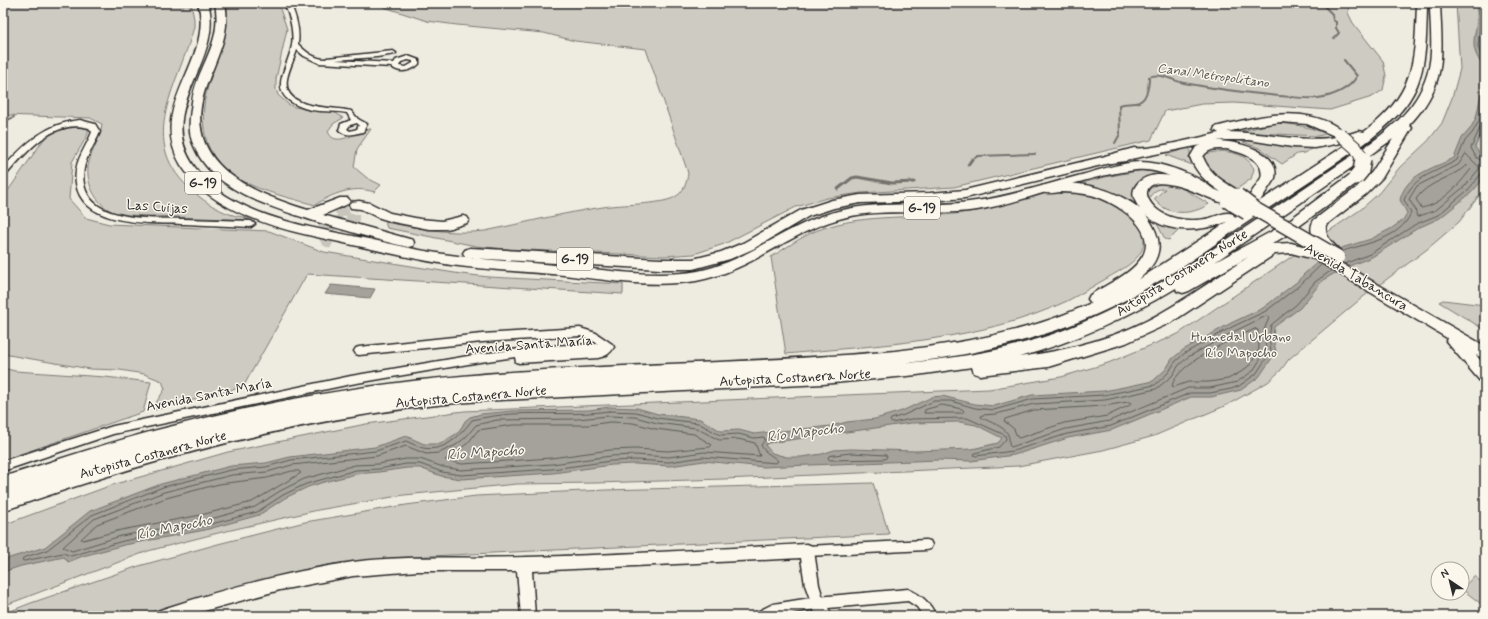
<svg xmlns="http://www.w3.org/2000/svg" width="1488" height="619" viewBox="0 0 1488 619" font-family="Mynerve,sans-serif">
  <style>
    .green { fill: #cecbc2; stroke: #7c7b76 }
    .water { fill: #a4a29a; stroke: #74726e; fill-rule: evenodd }
    .lines { fill: none; stroke-linecap: round; stroke-linejoin: round }
    .shore { stroke: #5b5b57; stroke-width: 1 }
    .stream-far1 { stroke: #74726e; stroke-width: 2 }
    .stream { stroke: #74726e; stroke-width: 3 }
    .primary-tunnel { stroke: #c7c5bc; stroke-width: 13; stroke-dasharray: 13 6; stroke-linecap: butt }
    .minor-casing { stroke: #2b2b2b; stroke-width: 3 }
    .tertiary-casing { stroke: #2b2b2b; stroke-width: 3 }
    .primary-casing { stroke: #2b2b2b; stroke-width: 3 }
    .motorway-casing { stroke: #2b2b2b; stroke-width: 3 }
    .minor { fill: #fbf7ec; fill-rule: evenodd }
    .tertiary { fill: #fbf7ec; fill-rule: evenodd }
    .primary { fill: #fbf7ec; fill-rule: evenodd }
    .motorway { fill: #fbf7ec; fill-rule: evenodd }
    .primary-bridge-casing { stroke: #2b2b2b; stroke-width: 16; stroke-linecap: butt }
    .motorway-bridge-far1-casing { stroke: #2b2b2b; stroke-width: 14; stroke-linecap: butt }
    .motorway-bridge-casing { stroke: #2b2b2b; stroke-width: 18; stroke-linecap: butt }
    .primary-bridge { stroke: #fbf7ec; stroke-width: 13 }
    .motorway-bridge-far1 { stroke: #fbf7ec; stroke-width: 12 }
    .motorway-bridge { stroke: #fbf7ec; stroke-width: 15 }
    .labels { text-anchor: middle; dominant-baseline: central; stroke-width: 3; stroke-linejoin: round; paint-order: stroke }
    .far-water-label { font-size: 13px; font-style: italic; fill: #555552; stroke: #fbf7ec }
    .shield { fill: #fbf7ec; stroke: #696865; stroke-width: 1 }
    .shield-label { font-size: 13px; font-weight: bold; fill: #2b2b2b }
    .street-label { font-size: 14px; fill: #2b2b2b; stroke: #fbf7ec }
    .park-label { font-size: 14px; fill: #545351; stroke: #fbf7ec }
    .water-label { font-size: 15px; font-style: italic; fill: #555552; stroke: #fbf7ec }
  </style>
  <rect width="100%" height="100%" fill="#eeebe0"/>
  <filter id="ink" filterUnits="userSpaceOnUse"><feTurbulence type="fractalNoise" baseFrequency=".025" numOctaves="2"/><feDisplacementMap in="SourceGraphic" scale="8" xChannelSelector="R" yChannelSelector="G"/><feConvolveMatrix kernelMatrix="1 2 1 2 8 2 1 2 1" color-interpolation-filters="sRGB"/></filter>
  <g filter="url(#ink)">
    <path class="green" d="M 11,3 L 191,3 L 194,19 L 194,27 C 177,90 131,146 201,198 C 210,205 222,212 233,215 C 239,217 245,216 250,220 L 128,215 C 123,214 117,213 113,212 C 95,204 84,180 89,162 C 92,149 101,138 102,124 L 90,118 L 3,115 L 3,5 Z
      M 226,3 L 278,3 L 287,29 L 276,79 L 276,89 L 278,95 L 288,104 L 294,107 L 336,113 L 343,118 L 333,124 L 328,131 C 334,151 362,128 371,129 L 357,149 L 354,167 L 367,178 L 381,185 L 374,192 C 354,185 331,194 315,205 C 261,190 196,179 204,106 C 205,93 210,80 214,68 C 221,46 231,26 226,3 Z
      M 377,3 L 1349,3 L 1348,13 L 1353,23 L 1383,61 L 1386,76 L 1383,90 L 1372,97 L 1330,110 L 1234,103 L 1202,104 L 1165,111 L 1151,140 L 954,187 L 861,193 L 827,198 L 796,207 L 724,244 L 694,254 L 664,256 L 506,249 L 476,246 L 387,228 L 385,222 C 418,228 451,235 485,231 C 524,223 563,213 603,207 C 620,204 662,205 675,197 C 684,192 687,182 688,173 L 646,49 L 575,41 L 544,33 L 457,25 L 427,21 L 384,7 Z
      M 1456,3 L 1485,3 L 1485,188 L 1459,222 L 1426,250 L 1363,297 L 1289,359 L 1281,370 L 1268,382 L 1227,405 L 1154,436 L 1103,450 L 1018,466 L 724,479 L 596,483 L 517,484 L 404,495 L 318,510 L 218,533 L 148,551 L 3,606 L 3,525 L 112,485 L 228,452 L 366,424 L 464,411 L 989,389 L 1061,377 L 1108,363 L 1178,334 L 1360,210 L 1378,194 L 1400,167 L 1428,141 L 1442,123 L 1452,98 L 1460,69 Z
      M 1276,123 C 1295,124 1310,127 1327,134 L 1317,136 L 1237,132 Z
      M 70,127 L 88,128 L 88,134 L 72,162 L 69,199 L 86,218 L 109,224 L 269,231 L 324,252 L 461,274 L 489,277 L 623,284 L 623,294 L 307,274 L 243,387 L 155,410 L 157,401 L 165,389 L 162,381 L 144,374 L 120,370 L 90,369 L 3,354 L 3,198 L 46,136 Z
      M 1236,139 L 1254,141 L 1288,147 L 1314,148 L 1304,153 L 1297,154 L 1282,164 L 1261,149 Z
      M 1187,148 L 1190,148 L 1190,159 L 1195,166 L 1166,155 Z
      M 1222,151 C 1236,153 1247,155 1254,169 L 1251,179 L 1237,189 L 1208,170 L 1202,157 L 1203,154 Z
      M 1143,170 L 1158,171 L 1174,178 L 1135,189 L 1133,197 L 1137,204 C 1115,192 1103,188 1078,184 L 1105,177 Z
      M 1165,183 L 1182,188 L 1209,204 C 1193,215 1168,217 1154,199 L 1165,189 C 1157,188 1153,192 1149,198 C 1154,210 1166,215 1177,221 L 1156,211 L 1145,196 C 1149,187 1155,184 1165,183 Z
      M 1063,191 C 1071,192 1080,190 1088,193 C 1095,195 1121,205 1126,209 C 1129,212 1132,216 1134,219 C 1158,248 1134,263 1109,277 C 1095,285 1081,294 1067,301 C 983,341 878,345 786,354 L 771,257 C 786,248 802,236 818,230 C 866,212 919,220 969,212 C 1001,207 1031,193 1063,191 Z
      M 1155,220 L 1178,231 L 1169,240 L 1165,239 Z
      M 1443,300 L 1485,305 L 1485,330 L 1439,302 Z
      M 3,368 L 15,371 L 105,377 L 151,382 L 143,412 L 3,460 Z
      M 873,483 L 889,534 L 388,558 L 334,564 L 246,584 L 137,616 L 3,616 L 3,614 L 31,603 L 139,566 L 218,544 L 305,522 L 406,505 L 476,496 L 606,490 Z
      M 1474,576 L 1485,585 L 1485,607 L 1462,589 Z"/>
    <path class="water" d="M 1475,3 L 1485,4 L 1485,29 L 1483,36 L 1485,72 C 1482,63 1475,56 1474,46 C 1473,31 1481,18 1475,3 Z
      M 1485,75 L 1485,126 L 1475,147 L 1485,161 L 1485,174 L 1480,183 L 1471,193 L 1440,218 L 1418,228 L 1372,257 L 1344,268 L 1323,280 L 1300,308 L 1274,327 L 1273,338 L 1276,352 L 1259,377 L 1241,390 L 1211,397 L 1191,397 L 1112,430 L 1068,438 L 1014,455 L 971,461 L 939,460 L 785,466 L 764,467 L 704,461 L 670,466 L 635,464 L 612,465 L 553,473 L 461,479 L 441,476 L 420,468 L 407,468 L 379,472 L 356,474 L 324,482 L 308,487 L 285,498 L 259,515 L 205,530 L 124,545 L 83,556 L 68,562 L 64,557 L 21,566 L 3,572 L 3,560 L 45,547 L 90,511 L 161,484 L 231,466 L 266,463 L 290,457 L 375,447 L 406,436 L 424,444 L 440,444 L 459,432 L 465,421 L 470,417 L 481,414 L 512,411 L 589,410 L 609,407 L 637,408 L 658,414 L 700,419 L 721,431 L 739,430 L 754,434 L 763,433 L 831,426 L 847,422 L 875,419 L 902,411 L 932,397 L 942,396 L 975,404 L 994,406 L 1032,395 L 1104,391 L 1129,386 L 1153,381 L 1166,369 L 1172,359 L 1183,350 L 1231,323 L 1263,308 L 1298,281 L 1304,274 L 1320,260 L 1338,249 L 1371,239 L 1392,228 L 1403,220 L 1407,213 L 1400,200 C 1406,174 1432,169 1454,158 L 1462,138 L 1470,129 L 1476,118 ZM 960,422 L 976,425 L 1002,438 L 998,443 L 972,449 L 915,451 L 851,449 L 834,450 L 822,454 L 801,457 L 787,457 L 779,455 L 772,453 L 765,445 L 768,443 L 911,423 Z
      M 331,285 L 375,289 L 370,298 L 325,294 Z"/>
    <g class="lines">
      <path class="shore" d="M 1479,3 L 1481,18 L 1478,47 L 1485,63
        M 1485,126 L 1480,128 L 1471,148 L 1476,157 L 1485,163
        M 1466,154 L 1479,167 L 1479,169 L 1465,186 L 1436,210 L 1417,217 L 1415,209 L 1409,199 L 1417,186 L 1458,165 Z
        M 1467,165 L 1471,169 C 1459,185 1441,205 1421,208 L 1416,199 C 1428,181 1451,179 1467,165 Z
        M 1343,251 C 1367,243 1400,239 1411,213 L 1404,200 C 1414,175 1436,173 1457,160 L 1465,141 L 1473,132 L 1480,119 L 1485,93
        M 1322,264 L 1300,285 L 1266,311 L 1232,327 L 1185,353 L 1175,362 L 1169,372 L 1155,385 L 1104,395 L 1033,399 L 994,410 L 975,408 L 951,401 L 934,401 L 904,415 L 891,419 L 890,421 L 892,423 L 911,419 L 967,418 L 1005,435 L 1006,439 L 999,447 L 975,453 L 974,455 L 976,456 L 1013,451 L 1067,434 L 1111,426 L 1190,393 L 1210,393 L 1231,389 L 1239,386 L 1256,374 L 1271,351 L 1269,338 L 1271,325 L 1297,304 L 1315,282 L 1332,270
        M 1344,264 L 1370,254 L 1416,224 L 1438,215 L 1468,190 L 1481,174 L 1485,173
        M 1267,316 L 1269,318 L 1264,330 L 1266,350 L 1253,371 L 1237,382 L 1210,388 L 1188,388 L 1109,421 L 1066,429 L 1011,447 L 1009,445 C 1012,427 994,425 981,417 L 982,415 L 996,414 L 1034,404 L 1105,400 L 1156,389 L 1172,376 L 1179,365 L 1188,357 L 1235,331 Z
        M 1255,329 L 1258,330 L 1259,349 L 1251,364 L 1241,372 L 1228,379 L 1209,382 L 1188,382 L 1174,387 L 1172,386 C 1177,363 1234,338 1255,329 Z
        M 1129,402 L 1131,403 L 1130,405 L 1107,416 L 1064,423 L 1019,438 L 1017,437 L 1014,429 L 1004,421 L 1005,419 L 1034,410 L 1104,406 Z
        M 942,405 L 962,409 L 964,411 L 962,413 L 924,413 L 925,410 Z
        M 609,411 L 636,412 L 657,418 L 698,423 L 720,435 L 739,434 L 754,438 L 764,437 L 765,440 L 761,445 C 765,454 773,455 778,461 L 776,463 L 703,457 L 669,462 L 635,460 L 611,461 L 552,469 L 461,475 L 442,472 L 420,464 L 406,464 L 379,469 L 356,470 L 306,484 L 283,495 L 257,512 L 204,526 L 123,541 L 71,556 L 63,553 L 24,561 L 22,560 L 23,558 L 47,550 L 92,515 L 163,487 L 231,470 L 266,467 L 291,460 L 376,451 L 406,441 C 411,443 418,447 423,448 C 445,452 460,436 472,420 C 485,417 499,415 512,414 C 545,412 577,416 609,411 Z
        M 609,416 L 635,417 L 657,423 L 696,428 L 719,440 L 738,439 L 755,443 L 760,456 L 704,452 L 669,457 L 635,455 L 611,456 L 552,464 L 461,470 L 443,467 L 420,459 L 406,459 L 378,464 L 355,465 L 304,479 L 280,491 L 255,507 L 203,521 L 121,536 L 72,551 L 63,547 L 94,519 L 164,492 L 232,475 L 267,472 L 292,465 L 377,456 L 406,446 L 426,454 L 439,453 L 456,445 L 466,437 L 476,425 L 497,420 L 577,419 Z
        M 610,422 L 633,423 L 656,429 L 694,434 L 712,445 L 710,447 L 668,451 L 635,449 L 610,450 L 551,458 L 462,464 L 445,460 L 468,443 L 478,430 L 513,425 L 589,425 Z
        M 851,453 L 886,455 L 887,457 L 885,459 L 830,460 L 828,458 L 829,456 Z
        M 292,471 L 299,471 L 301,473 L 252,502 L 201,515 L 121,530 L 83,540 L 81,539 L 97,524 L 166,498 L 219,484 L 267,478 Z"/>
      <path class="stream-far1" d="M 1321,3 L 1332,14 L 1333,20 L 1336,22 L 1336,28 L 1339,33 L 1334,38
        M 3,122 L 14,117
        M 1115,143 L 1120,134 L 1119,105 C 1125,103 1129,104 1135,103 C 1147,102 1149,86 1149,77 C 1160,72 1174,81 1184,83 C 1216,89 1247,93 1279,96 C 1292,97 1305,99 1318,98 C 1333,96 1350,89 1357,76 L 1344,60
        M 972,160 L 978,156 L 1035,154"/>
      <path class="stream" d="M 968,165 L 972,159
        M 838,189 L 852,178 L 857,177 L 892,183 L 914,182"/>
      <path class="primary-tunnel" d="M 328,226 L 344,220 L 362,221
        M 333,243 L 327,240 L 324,235 C 324,218 341,209 355,205"/>
      <defs>
        <path id="minor" d="M 284,3 L 290,3 C 296,16 300,29 298,44 C 306,52 314,59 326,59 L 327,58 L 393,51 L 396,53 L 395,54 L 377,57 L 335,60 L 394,63 L 396,60 L 408,56 L 419,60 L 419,64 C 412,71 399,74 392,67 L 319,63 L 304,56 L 297,50 C 294,59 289,69 287,79 C 282,111 333,106 351,111 L 358,119 L 367,124 L 363,132 C 353,134 347,137 339,130 L 341,124 L 351,120 L 347,113 C 333,110 318,113 304,108 C 264,94 287,72 292,45 C 294,31 290,16 284,3 ZM 408,60 L 413,61 L 413,63 L 406,67 L 399,66 L 401,62 ZM 357,123 L 359,125 L 357,129 L 350,131 L 347,129 L 350,125 Z
          M 80,120 L 95,124 L 100,132 C 93,149 80,163 84,184 C 91,223 154,218 183,219 C 206,220 228,220 251,221 L 255,224 L 251,227 C 229,226 206,225 184,224 C 152,223 82,227 76,183 C 73,162 85,150 92,132 L 89,128 C 54,118 27,151 6,175 L 3,175 L 3,168 C 25,144 46,123 80,120 Z
          M 580,328 L 596,333 L 612,344 L 614,347 C 610,354 606,356 598,358 L 519,363 L 516,362 L 515,357 L 480,362 L 351,384 L 113,434 L 3,471 L 3,461 L 113,426 L 351,376 L 480,354 L 544,346 L 598,344 L 590,339 L 580,336 L 482,342 L 359,355 L 356,354 L 354,351 L 356,348 L 359,347 L 482,334 Z
          M 926,540 L 930,541 L 932,545 L 930,549 L 926,550 L 807,556 L 803,555 L 801,551 L 803,547 L 807,546 Z
          M 908,589 C 921,595 930,602 936,616 L 923,616 L 917,607 L 908,601 L 817,609 L 774,616 L 755,616 L 757,612 L 773,604 L 817,597 Z"/>
        <path id="tertiary" d="M 807,544 L 812,546 L 814,551 L 819,585 L 823,598 L 832,616 L 817,616 L 815,613 L 805,585 L 801,558 L 532,571 L 535,616 L 521,616 L 517,571 L 418,571 L 353,576 L 280,590 L 186,616 L 156,616 L 158,611 L 163,609 C 225,589 288,571 353,562 C 411,555 469,559 526,557 C 620,555 713,549 807,544 Z"/>
        <path id="primary" d="M 198,3 L 208,3 C 225,60 156,106 192,163 C 224,214 305,226 358,237 C 389,243 419,251 450,255 C 485,260 520,262 555,265 C 602,269 651,279 698,271 C 745,262 783,228 828,214 C 877,198 927,209 976,201 C 1013,196 1049,183 1085,174 C 1102,169 1121,163 1140,162 C 1161,162 1199,175 1214,190 L 1212,193 C 1202,194 1193,187 1184,182 C 1169,175 1152,168 1136,170 C 1081,176 1031,201 977,210 C 931,217 884,206 839,219 C 788,233 751,271 696,281 C 652,288 607,280 564,275 C 527,272 489,270 451,265 C 418,260 386,252 353,245 C 318,237 282,231 250,217 C 222,206 197,190 181,165 C 145,105 215,61 198,3 Z
          M 215,3 L 225,3 C 231,33 217,57 207,84 C 178,162 247,191 308,210 L 340,198 L 348,198 L 350,201 L 348,204 L 323,215 L 413,240 L 414,243 L 413,246 L 408,247 C 376,240 345,230 314,221 C 284,211 252,202 225,183 C 212,174 200,161 194,146 C 187,132 190,116 192,102 C 197,65 223,45 215,3 Z
          M 1122,154 L 1126,155 L 1128,158 L 1126,161 L 1110,163 L 965,198 L 930,201 L 860,203 L 834,208 L 809,216 L 753,249 L 730,259 L 693,269 L 660,269 L 470,258 L 465,256 L 463,253 L 465,250 L 470,248 L 660,259 L 693,259 L 721,252 L 743,243 L 801,210 L 832,200 L 860,195 L 930,193 L 965,190 L 1110,155 Z
          M 359,201 L 370,203 L 390,213 L 420,219 L 442,221 L 463,216 L 467,217 L 469,220 L 467,223 L 447,229 L 429,229 L 393,222 L 377,217 L 361,209 L 351,208 L 349,205 L 351,202 Z
          M 1318,250 L 1485,346 L 1485,359 L 1476,355 L 1485,366 L 1485,383 L 1480,381 L 1446,341 L 1447,338 L 1313,258 L 1311,255 L 1313,252 Z"/>
        <path id="motorway" d="M 1417,3 L 1427,3 C 1426,78 1423,101 1360,147 C 1319,175 1276,203 1234,231 C 1190,262 1146,292 1097,314 C 1037,341 972,355 907,363 C 960,358 1014,349 1064,330 C 1123,308 1176,274 1228,239 C 1275,208 1322,176 1369,144 C 1402,121 1429,94 1431,52 C 1432,36 1430,19 1430,3 L 1440,3 C 1442,55 1448,84 1409,125 L 1412,128 L 1382,178 L 1366,194 L 1326,225 C 1324,240 1337,245 1344,256 L 1341,260 C 1334,262 1331,260 1325,254 L 1323,259 L 1318,260 L 1291,253 L 1275,254 L 1172,322 L 1126,343 L 1048,367 L 980,375 L 974,373 L 972,367 L 917,375 L 823,384 L 481,401 C 318,413 157,456 3,511 L 3,477 C 61,459 118,439 177,425 C 274,400 374,383 473,375 C 613,363 755,364 895,351 C 962,343 1030,332 1091,303 L 1088,299 L 1090,295 C 1107,284 1128,276 1140,260 C 1163,230 1114,201 1091,195 C 1081,193 1070,192 1060,192 C 1054,193 1048,194 1042,192 L 1040,189 L 1042,186 C 1073,178 1115,188 1140,209 C 1134,200 1130,193 1137,184 C 1154,163 1202,184 1221,192 C 1206,182 1196,173 1190,157 L 1196,147 L 1201,145 L 1110,163 L 1105,162 L 1103,159 L 1105,156 L 1134,148 C 1148,151 1201,137 1219,133 L 1214,130 L 1215,127 C 1253,118 1295,105 1332,124 C 1337,127 1344,130 1346,135 L 1359,131 L 1364,132 C 1415,95 1415,62 1417,3 ZM 1281,122 L 1307,124 L 1337,137 C 1297,143 1266,132 1227,132 L 1252,126 ZM 1393,139 L 1372,172 L 1356,188 L 1314,220 C 1307,231 1315,242 1322,251 L 1291,243 L 1272,244 L 1290,233 L 1361,180 L 1363,177 L 1361,174 L 1356,173 L 1351,174 L 1280,227 L 1215,262 ZM 1225,140 L 1249,140 L 1292,147 L 1315,148 L 1352,141 L 1260,201 L 1275,178 C 1281,151 1236,141 1217,141 ZM 1226,149 C 1240,152 1266,159 1261,178 L 1246,201 L 1248,204 L 1253,206 L 1235,218 L 1233,214 C 1225,211 1218,216 1210,218 C 1190,223 1160,220 1149,200 C 1147,197 1146,192 1148,189 C 1158,172 1207,198 1220,202 L 1225,200 L 1227,197 L 1226,195 L 1237,201 L 1242,199 L 1244,196 L 1242,193 C 1226,183 1210,175 1203,157 C 1208,148 1217,149 1226,149 ZM 1146,215 C 1168,235 1202,231 1227,222 L 1138,280 C 1163,259 1165,241 1146,215 ZM 1248,257 C 1219,276 1191,296 1161,313 C 1120,337 1066,351 1019,357 C 1075,342 1126,318 1176,288 L 1177,291 L 1183,293 L 1189,291 Z"/>
      </defs>
      <use href="#minor" class="minor-casing"/>
      <use href="#tertiary" class="tertiary-casing"/>
      <use href="#primary" class="primary-casing"/>
      <use href="#motorway" class="motorway-casing"/>
      <use href="#minor" class="minor"/>
      <use href="#tertiary" class="tertiary"/>
      <use href="#primary" class="primary"/>
      <use href="#motorway" class="motorway"/>
      <defs>
        <path id="primary-bridge" d="M 1227,201 L 1247,213
          M 1241,201 L 1338,257"/>
        <path id="motorway-bridge-far1" d="M 1340,134 L 1356,148 L 1363,160"/>
        <path id="motorway-bridge" d="M 1356,177 L 1361,171 L 1363,159
          M 1237,196 L 1250,206"/>
      </defs>
      <use href="#primary-bridge" class="primary-bridge-casing"/>
      <use href="#motorway-bridge-far1" class="motorway-bridge-far1-casing"/>
      <use href="#motorway-bridge" class="motorway-bridge-casing"/>
      <use href="#primary-bridge" class="primary-bridge"/>
      <use href="#motorway-bridge-far1" class="motorway-bridge-far1"/>
      <use href="#motorway-bridge" class="motorway-bridge"/>
    </g>
  </g>
  <g class="labels">
    <g class="far-water-label">
      <text transform="translate(1213 76) rotate(8)">Canal Metropolitano</text>
    </g>
    <g class="shield">
      <rect x="185" y="172" width="36" height="22" rx="3"/>
      <rect x="904" y="197" width="36" height="22" rx="3"/>
      <rect x="557" y="248" width="36" height="22" rx="3"/>
    </g>
    <g class="shield-label">
      <text x="203" y="183">G-19</text>
      <text x="922" y="208">G-19</text>
      <text x="575" y="259">G-19</text>
    </g>
    <g class="street-label">
      <text transform="translate(157 207) rotate(4)">Las Cuijas</text>
      <text transform="translate(1182 273) rotate(-32)">Autopista Costanera Norte</text>
      <text transform="translate(1356 277) rotate(31)">Avenida Tabancura</text>
      <text transform="translate(529 345) rotate(-4)">Avenida Santa María</text>
      <text transform="translate(795 378) rotate(-3)">Autopista Costanera Norte</text>
      <text transform="translate(209 395) rotate(-11)">Avenida Santa María</text>
      <text transform="translate(471 397) rotate(-5)">Autopista Costanera Norte</text>
      <text transform="translate(153 455) rotate(-15)">Autopista Costanera Norte</text>
    </g>
    <g class="park-label">
      <text x="1241" y="337">Humedal Urbano<tspan x="1241" dy="16">Río Mapocho</tspan></text>
    </g>
    <g class="water-label">
      <text transform="translate(805 433) rotate(-7)">Río Mapocho</text>
      <text transform="translate(485 453) rotate(-4)">Río Mapocho</text>
      <text transform="translate(174 528) rotate(-12)">Río Mapocho</text>
    </g>
  </g>
  <rect width="1488" height="619" fill="none" stroke="#fbf7ec" stroke-width="16"/>
  <rect x="8" y="8" width="1472" height="603" fill="none" stroke="#2b2b2b" stroke-width="1.5" filter="url(#ink)"/>
  <g transform="translate(1450 581) rotate(325)"><circle r="19" fill="#fbf7ec" stroke="#a8a59f"/>
  <path d="M0-3L7 15L0 10L-7 15Z" fill="#2b2b2b"/>
  <text y="-6" font-size="11" font-weight="bold" text-anchor="middle" fill="#2b2b2b">N</text>
  </g>
</svg>
